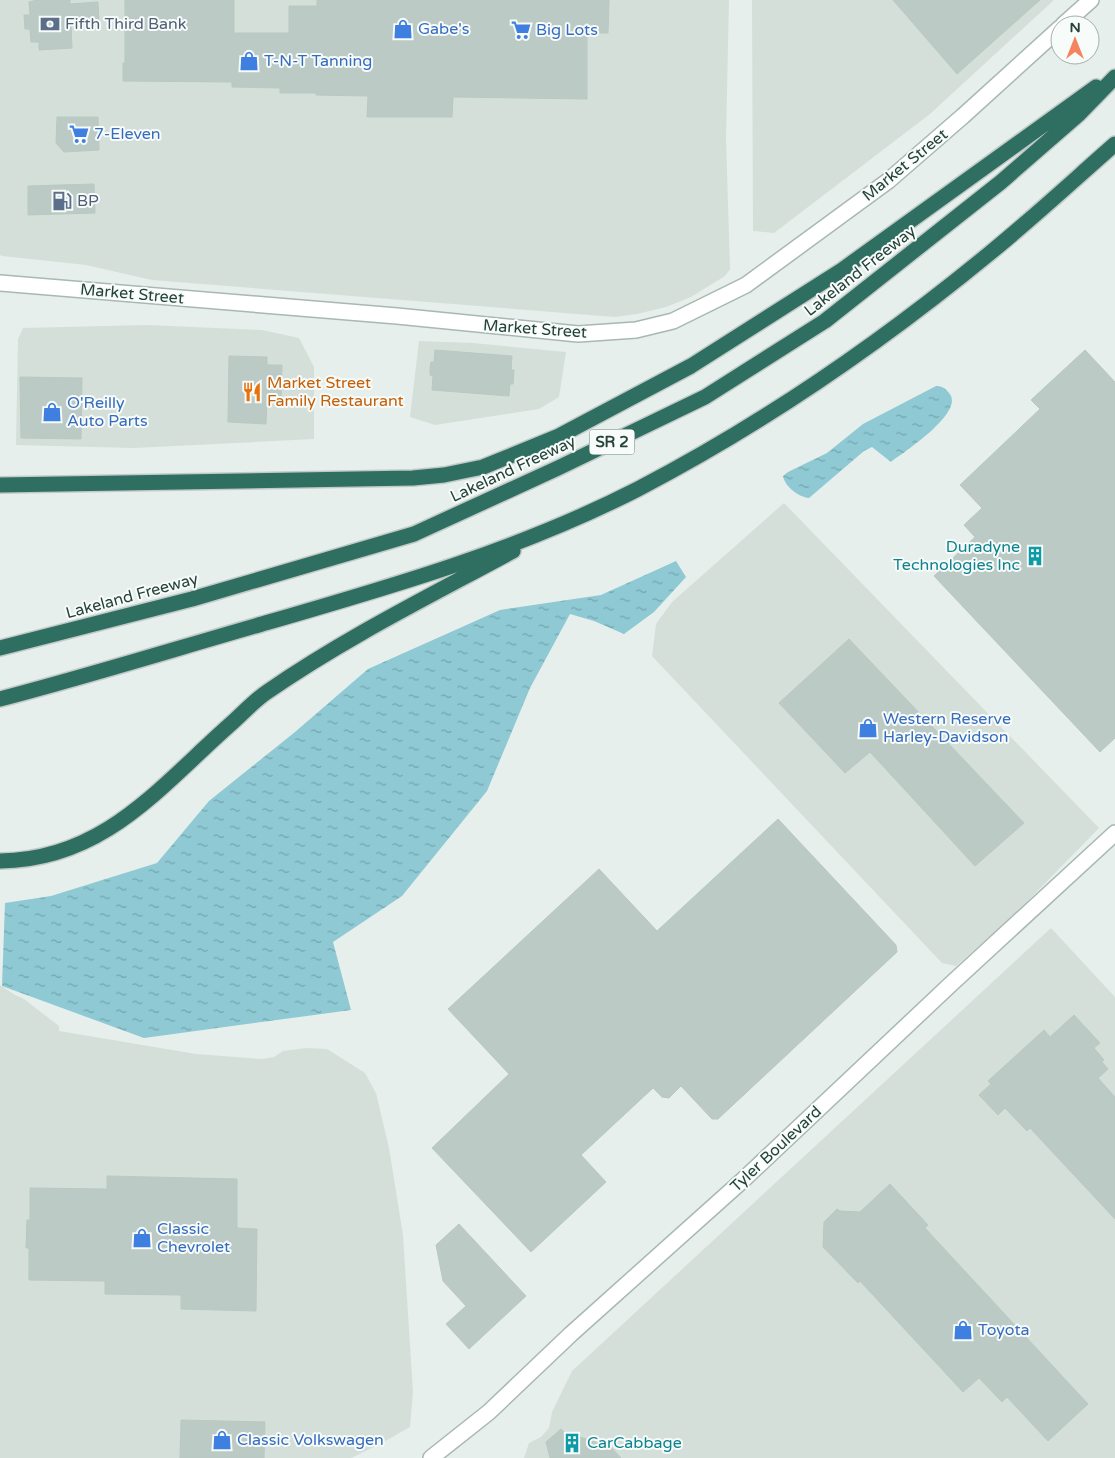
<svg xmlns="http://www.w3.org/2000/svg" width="1115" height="1458" viewBox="0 0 1115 1458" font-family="'Varela Round',sans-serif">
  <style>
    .built { fill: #d4dfda }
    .water { fill: url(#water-ripples) }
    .building { fill: #bbcac4; stroke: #b8c9c2 }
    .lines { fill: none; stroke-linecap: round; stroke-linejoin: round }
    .minor-casing { stroke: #a8b8b2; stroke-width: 18 }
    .highway-casing { stroke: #c2cac8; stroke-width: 18 }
    .minor { stroke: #fff; stroke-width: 15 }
    .highway { stroke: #2f6f62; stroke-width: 15 }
    .labels { text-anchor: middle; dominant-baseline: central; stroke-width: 4; stroke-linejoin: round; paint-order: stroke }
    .shield { fill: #f7fbf9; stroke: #637a73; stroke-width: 1 }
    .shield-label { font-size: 15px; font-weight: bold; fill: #24423a }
    .service-label { font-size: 16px; fill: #4e5e75; stroke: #f7fbf9; text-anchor: start }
    .shop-label { font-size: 16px; fill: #366cbe; stroke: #f7fbf9; text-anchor: start }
    .street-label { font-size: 16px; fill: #24423a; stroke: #f7fbf9 }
    .food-label { font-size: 16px; fill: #c56008; stroke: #f7fbf9; text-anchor: start }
    .culture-label { font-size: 16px; fill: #0d838f; stroke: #f7fbf9; text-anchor: end }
  </style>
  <defs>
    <pattern id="water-ripples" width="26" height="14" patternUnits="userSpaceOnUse" patternTransform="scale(1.25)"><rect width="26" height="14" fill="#8ec9d4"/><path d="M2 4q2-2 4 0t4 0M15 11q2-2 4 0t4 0" fill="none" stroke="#74a5ad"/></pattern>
  </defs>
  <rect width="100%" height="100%" fill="#e6efeb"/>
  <path class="built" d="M 0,0 L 729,0 L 726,138 L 730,269 L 725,276 L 691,297 L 666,307 L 637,314 L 615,317 L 152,280 L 86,265 L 2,256 L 0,255 Z
    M 752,0 L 1054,0 L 930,114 L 774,233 L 753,231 Z
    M 146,325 L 262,330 L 299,338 L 314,367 L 314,439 L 134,448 L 16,445 L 18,339 L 23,328 Z
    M 419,341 L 473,343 L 566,352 L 559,397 L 539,409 L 435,425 L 410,417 Z
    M 784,503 L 1099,828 L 1014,915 L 956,966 L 942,963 L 652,656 L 656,624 L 672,602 Z
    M 1051,928 L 1115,997 L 1115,1458 L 524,1458 L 529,1443 L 541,1437 L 549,1428 L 552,1412 L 572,1371 Z
    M 0,985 L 15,995 L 24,999 L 59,1026 L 59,1031 L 196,1054 L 262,1059 L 274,1057 L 283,1051 L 306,1048 L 327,1049 L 365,1073 L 376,1093 L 389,1148 L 403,1235 L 413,1392 L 410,1427 L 380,1444 L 351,1458 L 0,1458 Z"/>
  <path class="water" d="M 936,386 C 942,386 945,388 949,393 C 966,412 904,452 891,462 L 872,447 L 864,451 L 809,498 C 799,497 785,487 783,476 L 788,472 L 827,453 L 863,424 Z
    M 676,561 L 686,577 L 654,612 L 624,634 L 594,621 L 570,614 L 530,688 L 487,791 L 402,896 L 333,942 L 351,1010 L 144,1038 L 2,986 L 5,903 L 51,896 L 157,863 L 209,801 L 295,732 L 368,669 L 500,610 L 601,595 Z"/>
  <path class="building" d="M 37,0 L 70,0 L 70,4 L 98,2 L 99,25 L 71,25 L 72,48 L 39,50 L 39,42 L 31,42 L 30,29 L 25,29 L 24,15 L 30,15 L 29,2 Z
    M 125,0 L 234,0 L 234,33 L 289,33 L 289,6 L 317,6 L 317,0 L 609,0 L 608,33 L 587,33 L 587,99 L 453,97 L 452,117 L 367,117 L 368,96 L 316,95 L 316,93 L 280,93 L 280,88 L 232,87 L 232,82 L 123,81 L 123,63 L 125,63 Z
    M 893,0 L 1040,0 L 957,74 Z
    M 57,117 L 98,117 L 99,150 L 64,152 L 56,143 Z
    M 94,184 L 95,213 L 28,215 L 28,186 Z
    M 435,350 L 512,356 L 511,370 L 514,370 L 513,384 L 510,384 L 509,396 L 432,390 L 433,376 L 430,375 L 430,369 L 431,362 L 434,362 Z
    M 1085,350 L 1115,382 L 1115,738 L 1100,752 L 934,576 L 975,537 L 964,525 L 982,508 L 960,485 L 1040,409 L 1031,400 Z
    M 229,356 L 267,357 L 267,365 L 282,365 L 281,399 L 267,399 L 266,424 L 228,422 Z
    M 20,377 L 82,378 L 81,439 L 21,438 Z
    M 849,639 L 1024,823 L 975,866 L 870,752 L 845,773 L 779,703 Z
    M 778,819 L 896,945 L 897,952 L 718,1119 L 712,1119 L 681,1086 L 669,1098 L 662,1097 L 653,1088 L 581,1155 L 606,1182 L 531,1252 L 432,1148 L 509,1074 L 448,1009 L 599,869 L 657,931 Z
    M 1074,1015 L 1100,1043 L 1094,1048 L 1104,1060 L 1102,1062 L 1108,1069 L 1098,1078 L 1115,1097 L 1115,1219 L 1030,1128 L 1027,1131 L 1005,1108 L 998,1115 L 979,1095 L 991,1084 L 988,1081 L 1044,1030 L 1050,1037 Z
    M 107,1176 L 237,1179 L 237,1228 L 257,1229 L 256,1311 L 181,1309 L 181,1295 L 105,1294 L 105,1281 L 29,1280 L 29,1248 L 26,1248 L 27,1220 L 30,1220 L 30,1188 L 107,1189 Z
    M 890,1184 L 928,1225 L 925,1228 L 1088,1404 L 1048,1441 L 1007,1397 L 1002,1402 L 979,1378 L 963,1392 L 860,1281 L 858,1283 L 823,1247 L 824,1222 L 837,1209 L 840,1211 L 860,1212 Z
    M 459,1224 L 526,1296 L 469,1349 L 446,1324 L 466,1306 L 443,1281 L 436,1245 Z
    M 181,1420 L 265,1422 L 264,1458 L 180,1458 Z
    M 561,1429 L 564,1432 L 605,1445 L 607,1443 L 621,1458 L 550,1458 L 546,1442 Z"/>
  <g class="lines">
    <defs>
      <path id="minor" d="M 1063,25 L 1091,0
        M 0,283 L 397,316 L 578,334 L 636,330 L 673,321 L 746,285 L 888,181 L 963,116 L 1060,28
        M 431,1458 L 489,1412 L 571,1334 L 743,1180 L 951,984 L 1115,833"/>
      <path id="highway" d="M 0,485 L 413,478 L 444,475 L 483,467 L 559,436 L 691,366 L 842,270 L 1096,87
        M 0,648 L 192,599 L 414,534 L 558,468 L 705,397 L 825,321 L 1001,182 L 1079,114 L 1115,77
        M 0,699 C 88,676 175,649 262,624 C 390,587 519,550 638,489 C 761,425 883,341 990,253 C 1033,218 1074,180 1115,144
        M 0,861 C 105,860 161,785 233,722 C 244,712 255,700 267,692 C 345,638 430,596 513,551"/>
    </defs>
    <use href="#minor" class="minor-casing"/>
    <use href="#highway" class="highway-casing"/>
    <use href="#minor" class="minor"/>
    <use href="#highway" class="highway"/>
  </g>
  <defs>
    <symbol id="bank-bare" viewBox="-9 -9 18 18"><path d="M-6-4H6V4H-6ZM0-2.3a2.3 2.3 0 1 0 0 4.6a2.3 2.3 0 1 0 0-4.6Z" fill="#5c6f8a" stroke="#f7fbf9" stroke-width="2.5" paint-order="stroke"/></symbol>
    <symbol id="shop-bare" viewBox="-9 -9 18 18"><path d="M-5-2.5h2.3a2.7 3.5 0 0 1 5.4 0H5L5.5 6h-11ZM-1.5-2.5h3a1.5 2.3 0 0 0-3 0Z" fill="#3f7fe0" stroke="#f7fbf9" stroke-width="2.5" paint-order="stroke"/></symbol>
    <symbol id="supermarket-bare" viewBox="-9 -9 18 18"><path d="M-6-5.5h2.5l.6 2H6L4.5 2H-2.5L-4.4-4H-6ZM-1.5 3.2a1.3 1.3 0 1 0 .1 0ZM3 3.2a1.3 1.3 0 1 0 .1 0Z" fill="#3f7fe0" stroke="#f7fbf9" stroke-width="2.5" paint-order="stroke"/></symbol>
    <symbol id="fuel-bare" viewBox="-9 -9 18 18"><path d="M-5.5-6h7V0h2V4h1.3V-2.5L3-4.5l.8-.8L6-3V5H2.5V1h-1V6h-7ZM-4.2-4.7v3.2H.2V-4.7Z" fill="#5c6f8a" stroke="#f7fbf9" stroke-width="2.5" paint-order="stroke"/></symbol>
    <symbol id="restaurant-bare" viewBox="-9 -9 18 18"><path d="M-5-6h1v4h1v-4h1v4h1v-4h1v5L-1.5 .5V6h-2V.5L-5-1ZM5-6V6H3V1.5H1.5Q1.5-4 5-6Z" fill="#e8710a" stroke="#f7fbf9" stroke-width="2.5" paint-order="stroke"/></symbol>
    <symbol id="building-bare" viewBox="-9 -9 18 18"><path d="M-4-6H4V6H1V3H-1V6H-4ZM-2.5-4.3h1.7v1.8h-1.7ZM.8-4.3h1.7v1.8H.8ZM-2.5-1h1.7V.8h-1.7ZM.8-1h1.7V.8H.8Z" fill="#0f9aa8" stroke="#f7fbf9" stroke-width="2.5" paint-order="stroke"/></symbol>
  </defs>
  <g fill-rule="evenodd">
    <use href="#bank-bare" x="36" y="10" width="28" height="28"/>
    <use href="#shop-bare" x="389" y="15" width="28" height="28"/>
    <use href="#supermarket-bare" x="507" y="16" width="28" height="28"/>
    <use href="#shop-bare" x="235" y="47" width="28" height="28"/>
    <use href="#supermarket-bare" x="65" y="120" width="28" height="28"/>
    <use href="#fuel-bare" x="48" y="187" width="28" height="28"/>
    <use href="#restaurant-bare" x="238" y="378" width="28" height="28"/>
    <use href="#shop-bare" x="38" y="398" width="28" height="28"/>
    <use href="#building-bare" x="1021" y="542" width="28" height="28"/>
    <use href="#shop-bare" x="854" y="714" width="28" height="28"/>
    <use href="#shop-bare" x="128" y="1224" width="28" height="28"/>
    <use href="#shop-bare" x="949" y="1316" width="28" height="28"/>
    <use href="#shop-bare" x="208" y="1426" width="28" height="28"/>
    <use href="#building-bare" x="558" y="1429" width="28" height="28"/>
  </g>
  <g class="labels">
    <rect class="shield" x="589.5" y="429.5" width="45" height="25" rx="4"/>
    <g class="shield-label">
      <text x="612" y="442">SR 2</text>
    </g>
    <g class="service-label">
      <text x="65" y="24">Fifth Third Bank</text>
      <text x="77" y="201">BP</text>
    </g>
    <g class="shop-label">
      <text x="418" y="29">Gabe's</text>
      <text x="536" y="30">Big Lots</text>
      <text x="264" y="61">T-N-T Tanning</text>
      <text x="94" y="134">7-Eleven</text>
      <text x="67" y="403">O'Reilly<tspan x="67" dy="18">Auto Parts</tspan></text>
      <text x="883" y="719">Western Reserve<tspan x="883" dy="18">Harley-Davidson</tspan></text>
      <text x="157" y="1229">Classic<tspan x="157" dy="18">Chevrolet</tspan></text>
      <text x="978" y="1330">Toyota</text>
      <text x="237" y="1440">Classic Volkswagen</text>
    </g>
    <g class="street-label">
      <text transform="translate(905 165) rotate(-39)">Market Street</text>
      <text transform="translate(860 271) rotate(-38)">Lakeland Freeway</text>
      <text transform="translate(132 294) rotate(5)">Market Street</text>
      <text transform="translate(535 329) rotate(4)">Market Street</text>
      <text transform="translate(513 469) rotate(-25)">Lakeland Freeway</text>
      <text transform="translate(132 596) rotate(-15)">Lakeland Freeway</text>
      <text transform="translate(776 1149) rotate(-43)">Tyler Boulevard</text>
    </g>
    <g class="food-label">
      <text x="267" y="383">Market Street<tspan x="267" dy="18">Family Restaurant</tspan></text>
    </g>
    <g class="culture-label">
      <text x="1020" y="547">Duradyne<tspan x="1020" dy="18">Technologies Inc</tspan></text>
      <text x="587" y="1443" text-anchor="start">CarCabbage</text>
    </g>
  </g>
  <g transform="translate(1075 40)"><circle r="24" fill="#f7fbf9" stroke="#a3b1ad"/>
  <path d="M0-4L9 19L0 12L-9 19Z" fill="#f4845f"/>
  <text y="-8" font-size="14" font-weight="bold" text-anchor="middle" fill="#24423a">N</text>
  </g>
</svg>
